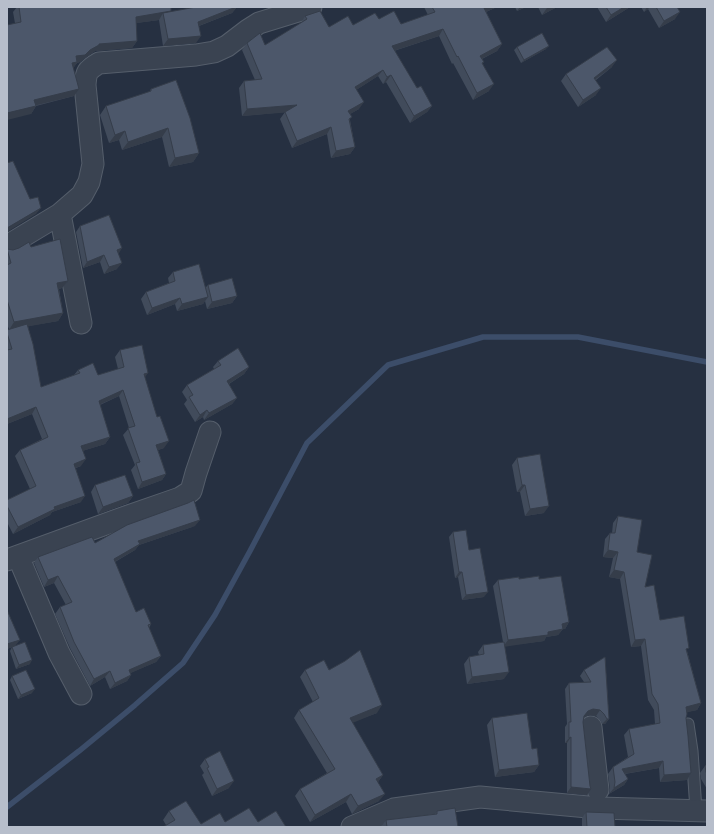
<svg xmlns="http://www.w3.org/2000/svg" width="714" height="834" viewBox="0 0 714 834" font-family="'Noto Sans',sans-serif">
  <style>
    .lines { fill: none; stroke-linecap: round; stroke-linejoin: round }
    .stream { stroke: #3c4d69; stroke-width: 5.5 }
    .service-casing { stroke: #555e6b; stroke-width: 13 }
    .minor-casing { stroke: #555e6b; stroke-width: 23 }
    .service { stroke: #3a4351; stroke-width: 11 }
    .minor { stroke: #3a4351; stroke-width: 21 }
    .wall { fill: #414b5b }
    .shaded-wall { fill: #353d4a }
    .building { fill: #4c576a; stroke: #353d4a }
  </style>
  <rect width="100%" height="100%" fill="#263041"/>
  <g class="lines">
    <path class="stream" d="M 7,807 L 79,751 L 135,705 L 183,663 L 215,615 L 250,551 L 307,443 L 388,365 L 483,337 L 578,337 L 707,362"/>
    <defs>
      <path id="service" d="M 688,724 L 692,751 L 696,810"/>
      <path id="minor" d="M 60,214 L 81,323
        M 7,246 L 60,214 L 82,195 L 89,182 L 93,164 L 85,85 C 86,72 87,70 99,63 L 196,55 L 214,52 L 227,46 L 248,30 L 259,23 L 311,7
        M 18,556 L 59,653 L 81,694
        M 7,560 L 128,516 L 180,498 L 191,491 L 196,473 L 210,432
        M 591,727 L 598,790
        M 352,827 L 394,809 L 480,797 L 599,808 L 707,811"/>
    </defs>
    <use href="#service" class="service-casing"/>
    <use href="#minor" class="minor-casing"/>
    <use href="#service" class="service"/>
    <use href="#minor" class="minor"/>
  </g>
  <path class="wall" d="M 17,7 L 171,7 L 171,12 L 196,7 L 237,7 L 232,13 L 199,26 L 196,43 L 163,46 L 159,20 L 136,23 L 137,41 L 132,48 L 95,51 L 85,58 L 80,62 L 77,63 L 73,68 L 74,96 L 36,106 L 31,114 L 13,12 Z
    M 424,7 L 497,7 L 486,12 L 502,44 L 497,51 L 482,59 L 489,91 L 473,100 L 453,63 L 452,64 L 439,36 L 394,51 L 417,88 L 432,106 L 427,112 L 410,123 L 386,82 L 383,84 L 378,76 L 356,90 L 359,109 L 350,114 L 350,120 L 355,147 L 350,154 L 331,158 L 327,134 L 292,148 L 280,119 L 285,112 L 242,116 L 239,88 L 244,81 L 255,80 L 242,50 L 247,43 L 265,45 L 301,23 L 305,16 L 329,27 L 353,25 L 379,19 L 401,24 L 428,15 Z
    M 515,7 L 526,7 L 517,11 Z
    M 538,7 L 557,7 L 542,15 Z
    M 597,7 L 630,7 L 606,22 Z
    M 641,7 L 677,7 L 675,19 L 659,28 L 648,9 L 644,12 Z
    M 517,47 L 546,49 L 521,63 L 514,50 Z
    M 612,67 L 596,80 L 596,95 L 578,107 L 561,81 L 566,74 Z
    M 151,89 L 199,153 L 193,162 L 169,167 L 162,137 L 122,150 L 119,140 L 109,143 L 100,115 L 106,106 L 149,92 Z
    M 80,226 L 118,254 L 117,269 L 104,274 L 100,262 L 83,268 L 76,232 Z
    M 31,247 L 68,281 L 62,288 L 59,289 L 63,313 L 58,321 L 28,326 L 41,387 L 74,375 L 78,370 L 98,375 L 118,369 L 115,357 L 120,350 L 145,378 L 164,448 L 158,450 L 166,474 L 162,480 L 138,489 L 131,470 L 135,465 L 123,435 L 129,428 L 119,396 L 100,405 L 110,437 L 105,444 L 82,451 L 81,466 L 76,468 L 81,502 L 52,512 L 50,515 L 13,534 L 7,522 L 7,500 L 30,489 L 15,456 L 20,450 L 42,439 L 32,414 L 7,424 L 7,333 L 9,329 L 7,324 L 7,249 L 13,250 Z
    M 173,272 L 205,288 L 208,285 L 237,296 L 232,303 L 207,309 L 205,301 L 203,304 L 177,311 L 175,304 L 147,315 L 141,299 L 146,292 L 169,283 L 168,278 Z
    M 218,361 L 249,367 L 244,374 L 229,384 L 237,398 L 232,404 L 204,420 L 203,417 L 195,422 L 184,404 L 187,400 L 182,392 L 187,385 L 214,369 L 213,367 Z
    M 517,458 L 544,513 L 525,516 L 520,492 L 517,492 L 512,465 Z
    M 95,485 L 133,496 L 128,503 L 98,514 L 91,492 Z
    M 618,516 L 637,552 L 645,587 L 660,620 L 687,651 L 701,703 L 697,710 L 686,712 L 686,718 L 691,773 L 687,780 L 660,782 L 659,768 L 625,774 L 628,779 L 624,785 L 609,794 L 610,789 L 608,774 L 613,767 L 628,757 L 624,735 L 629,729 L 655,724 L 654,710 L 648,700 L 641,646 L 631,647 L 620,579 L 609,577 L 613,558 L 603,557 L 605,539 L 610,533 L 612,533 L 613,523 Z
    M 195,526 L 139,545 L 135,550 L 115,562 L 136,612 L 151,624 L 149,628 L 161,656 L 156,662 L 130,673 L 131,675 L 127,681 L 110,689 L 105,677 L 90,686 L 70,648 L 55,614 L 60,607 L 66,605 L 54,583 L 44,587 L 34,563 L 38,557 L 95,543 Z
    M 453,532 L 469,550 L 484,597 L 462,600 L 458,577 L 455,578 L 449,537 Z
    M 519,579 L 539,579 L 569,622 L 565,629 L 563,629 L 558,635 L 546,637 L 544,641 L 505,646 L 504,679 L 467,684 L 464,664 L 469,657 L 479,655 L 478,652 L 483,645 L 503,642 L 493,586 L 498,580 Z
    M 7,610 L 15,646 L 30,664 L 16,669 L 10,651 L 12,647 L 7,649 Z
    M 605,657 L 609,719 L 605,724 L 602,724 L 600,720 L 596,716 L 589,715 L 584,717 L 583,722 L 587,795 L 567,793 L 567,743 L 565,743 L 565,727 L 567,724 L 565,689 L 569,683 L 584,682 L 580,676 L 584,670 Z
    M 305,670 L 329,670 L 377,713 L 352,722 L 383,775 L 378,782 L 379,801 L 352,814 L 346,802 L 310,822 L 295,796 L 300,789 L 327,773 L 294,718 L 299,710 L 313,702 L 300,677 Z
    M 12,676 L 32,693 L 18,699 L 10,680 Z
    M 492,718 L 532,749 L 539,765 L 534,772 L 495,777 L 487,725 Z
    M 205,759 L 229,788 L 212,796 L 202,775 L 204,773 L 200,766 Z
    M 707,765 L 707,789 L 701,779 L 700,773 L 705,766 Z
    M 169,811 L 201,824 L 225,822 L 258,822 L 166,825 L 163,820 Z
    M 437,811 L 458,827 L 381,827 L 386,820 L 435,814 Z
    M 586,812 L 615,827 L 582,827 L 582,818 Z"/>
  <path class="shaded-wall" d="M 236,7 L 237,7 L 232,13 L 193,28 L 198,22 Z
    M 487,7 L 497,7 L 479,15 L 484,8 Z
    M 520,7 L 526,7 L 517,11 Z
    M 550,7 L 557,7 L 542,15 L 547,8 Z
    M 624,7 L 630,7 L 606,22 L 611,15 Z
    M 647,7 L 650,7 L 648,9 L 644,12 Z
    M 171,11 L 166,18 L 163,13 L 159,20 L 130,24 L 136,17 Z
    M 680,12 L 675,19 L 659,28 L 664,21 Z
    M 443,29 L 439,36 L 387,53 L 392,46 Z
    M 201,36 L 196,43 L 163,46 L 168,39 Z
    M 137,41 L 132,48 L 95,51 L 85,58 L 80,62 L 77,63 L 72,70 L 72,63 L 76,56 L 90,50 L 99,44 Z
    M 502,44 L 497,51 L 475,62 L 480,56 Z
    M 549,46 L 546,49 L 521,63 L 524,60 Z
    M 617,60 L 612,67 L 589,84 L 594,78 Z
    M 383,70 L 378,76 L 350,94 L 355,87 Z
    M 391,75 L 386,82 L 383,84 L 387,77 Z
    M 494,84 L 489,91 L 473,100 L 477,93 Z
    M 601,88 L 596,95 L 578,107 L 583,100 Z
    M 79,89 L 74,96 L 29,107 L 34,100 Z
    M 364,102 L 359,109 L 343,118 L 348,111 Z
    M 297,105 L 292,112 L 242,116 L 247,109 Z
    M 36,106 L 31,114 L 7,120 L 7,113 Z
    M 432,106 L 427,112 L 410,123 L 414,116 Z
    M 331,127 L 327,134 L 292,148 L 297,141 Z
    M 168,128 L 162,137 L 122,150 L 128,142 Z
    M 125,131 L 119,140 L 109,143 L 115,135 Z
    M 355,147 L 350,154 L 331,158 L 336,151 Z
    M 199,153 L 193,162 L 169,167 L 175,158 Z
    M 41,208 L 36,214 L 7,232 L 7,228 Z
    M 122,248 L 118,255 L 117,250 Z
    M 104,255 L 100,262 L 83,268 L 87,262 Z
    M 122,263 L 117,269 L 104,274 L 109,267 Z
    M 68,281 L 62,288 L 52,291 L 57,283 Z
    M 237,296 L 232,303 L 207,309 L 212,302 Z
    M 208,297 L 203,304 L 177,311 L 182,304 Z
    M 180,298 L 175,304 L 147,315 L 152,308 Z
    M 63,313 L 58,321 L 9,330 L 14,322 Z
    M 249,367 L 244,374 L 222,388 L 227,381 Z
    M 148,373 L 143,380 L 144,374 Z
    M 123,390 L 119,396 L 94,407 L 99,401 Z
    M 237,398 L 232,404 L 204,420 L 209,413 Z
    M 36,407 L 32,414 L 7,424 L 7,419 Z
    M 207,410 L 203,417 L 195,422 L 200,415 Z
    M 110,437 L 105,444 L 76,453 L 81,446 Z
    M 169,441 L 164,448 L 152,452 L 156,445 Z
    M 86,459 L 81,466 L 69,470 L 74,464 Z
    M 166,474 L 162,480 L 138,489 L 142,482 Z
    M 522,485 L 525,485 L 520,492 L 517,492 Z
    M 85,496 L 81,502 L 52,512 L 50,515 L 13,534 L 18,527 L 54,507 Z
    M 133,496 L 128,503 L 98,514 L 103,507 Z
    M 549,506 L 544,513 L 525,516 L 530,509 Z
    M 200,520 L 195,526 L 139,545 L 135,550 L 109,565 L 114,559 L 138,541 Z
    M 608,550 L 618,552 L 613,558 L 603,557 Z
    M 614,570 L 624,572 L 620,579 L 609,577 Z
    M 459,572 L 462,572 L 458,577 L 455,578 Z
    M 58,576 L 54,583 L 44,587 L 48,580 Z
    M 488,592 L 484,597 L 462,600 L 466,595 Z
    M 569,622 L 565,629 L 557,630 L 562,624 Z
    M 563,629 L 558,635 L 546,637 L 544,641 L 503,647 L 508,640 Z
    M 645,639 L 641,646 L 631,647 L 635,640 Z
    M 20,640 L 15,646 L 7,649 L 7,644 Z
    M 161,656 L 156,662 L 124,676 L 129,670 Z
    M 32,660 L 30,664 L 16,669 L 19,665 Z
    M 110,671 L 105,677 L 90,686 L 94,679 Z
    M 509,672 L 504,679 L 467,684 L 472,677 Z
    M 131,675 L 127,681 L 110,689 L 115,683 Z
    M 35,689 L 32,693 L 18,699 L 21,695 Z
    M 701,703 L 697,710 L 681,714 L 686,707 Z
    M 382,705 L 377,713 L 345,726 L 350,718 Z
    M 593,709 L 600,710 L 596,716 L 589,715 L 584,717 L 584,716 L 588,711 Z
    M 607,719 L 609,719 L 605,724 L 602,724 Z
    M 571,737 L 567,743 L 565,743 L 569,738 Z
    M 663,761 L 659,768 L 617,775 L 622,769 Z
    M 539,765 L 534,772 L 495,777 L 499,770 Z
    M 691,773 L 687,780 L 660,782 L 664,775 Z
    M 383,775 L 378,782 L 376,779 Z
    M 628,779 L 624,785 L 609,794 L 614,788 Z
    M 234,781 L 229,788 L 212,796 L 217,789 Z
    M 571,787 L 591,789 L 587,795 L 567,793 Z
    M 351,794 L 346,802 L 310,822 L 315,815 Z
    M 385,794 L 379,801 L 352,814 L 358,806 Z"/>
  <path class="building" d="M 19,7 L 171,7 L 171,11 L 136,17 L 137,41 L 99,44 L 99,45 L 90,50 L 85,55 L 76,56 L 77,62 L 72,63 L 79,89 L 34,100 L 36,106 L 7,113 L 7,25 L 21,22 Z
    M 196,7 L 236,7 L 198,22 L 201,36 L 168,39 L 163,13 Z
    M 432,7 L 487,7 L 484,8 L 502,44 L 480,56 L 484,62 L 482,63 L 494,84 L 477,93 L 458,56 L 457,57 L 443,29 L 392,46 L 417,88 L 421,86 L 432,106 L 414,116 L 391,75 L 387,77 L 383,70 L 355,87 L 364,102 L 348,111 L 352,117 L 349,119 L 355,147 L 336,151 L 331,127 L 297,141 L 285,112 L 297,105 L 247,109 L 244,81 L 262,79 L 247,43 L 260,33 L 265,45 L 307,19 L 305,16 L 320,11 L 329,27 L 348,16 L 353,25 L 375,13 L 379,19 L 394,11 L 401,24 L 435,12 Z
    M 606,7 L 624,7 L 611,15 Z
    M 656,7 L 677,7 L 680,12 L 664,21 Z
    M 542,33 L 549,46 L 524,60 L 517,47 Z
    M 607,47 L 617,60 L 594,78 L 601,88 L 583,100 L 566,74 Z
    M 176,80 L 190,118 L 199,153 L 175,158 L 168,128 L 128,142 L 125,131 L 115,135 L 106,106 L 151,91 L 151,89 Z
    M 13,161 L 30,199 L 38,197 L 41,208 L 7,228 L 7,163 Z
    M 109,215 L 122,248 L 117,250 L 122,263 L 109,267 L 104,255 L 87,262 L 80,226 Z
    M 60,239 L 68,281 L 57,283 L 63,313 L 14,322 L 7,300 L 7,265 L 11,263 L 7,249 L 13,250 L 19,248 L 29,242 L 31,247 Z
    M 199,264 L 208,297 L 182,304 L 180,298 L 152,308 L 146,292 L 175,281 L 173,272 Z
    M 232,278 L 237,296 L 212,302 L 208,285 Z
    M 27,324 L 33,344 L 41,387 L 80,373 L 78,370 L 93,363 L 98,375 L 124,367 L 120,350 L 142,345 L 148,373 L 144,374 L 157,417 L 160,416 L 169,441 L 156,445 L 166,474 L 142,482 L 136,463 L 140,462 L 128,428 L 135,426 L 123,390 L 99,401 L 110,437 L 81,446 L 86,459 L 74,464 L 85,496 L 54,507 L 55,509 L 18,527 L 7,506 L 7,500 L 36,486 L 20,450 L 48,437 L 36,407 L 7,419 L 7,350 L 12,349 L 7,333 L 7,330 Z
    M 238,348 L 249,367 L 227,381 L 237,398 L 209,413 L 207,410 L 200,415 L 189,397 L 193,395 L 187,385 L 221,365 L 218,361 Z
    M 540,454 L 549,506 L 530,509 L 525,485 L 522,485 L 517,458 Z
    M 125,475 L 133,496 L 103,507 L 95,485 Z
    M 194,500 L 200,520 L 138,541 L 140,544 L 114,559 L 136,612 L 144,608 L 151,624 L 148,625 L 161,656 L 129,670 L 131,675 L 115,683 L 110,671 L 94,679 L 74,642 L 60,607 L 72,602 L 58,576 L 48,580 L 38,557 L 92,537 L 95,543 L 127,525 L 188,503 Z
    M 618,516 L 642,520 L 637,552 L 652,555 L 645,587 L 654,585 L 660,620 L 684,616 L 689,648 L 686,649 L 701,703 L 686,707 L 687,714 L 686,718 L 688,736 L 691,773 L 664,775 L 663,761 L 622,769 L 628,779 L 614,788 L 615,782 L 613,767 L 634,754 L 629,729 L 660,723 L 658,704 L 652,694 L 645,639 L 635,640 L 624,572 L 614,570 L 618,552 L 608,550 L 610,533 L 615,533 Z
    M 466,530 L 469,550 L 480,548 L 488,592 L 466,595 L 462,572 L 459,572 L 453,532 Z
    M 539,576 L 539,579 L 561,576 L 569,622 L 562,624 L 563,629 L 548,632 L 548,635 L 508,640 L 498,580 L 519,577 L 519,579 Z
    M 7,610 L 20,640 L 7,644 Z
    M 25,642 L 32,660 L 19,665 L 12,647 Z
    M 504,642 L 509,672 L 472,677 L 469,657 L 484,654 L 483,645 Z
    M 360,650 L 382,705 L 350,718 L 383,775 L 376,779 L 385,794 L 358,806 L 351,794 L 315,815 L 300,789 L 335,769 L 299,710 L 319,698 L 305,670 L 324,660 L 329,670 L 345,661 Z
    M 605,657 L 609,719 L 607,719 L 604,714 L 600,710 L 593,709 L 588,711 L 584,716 L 583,722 L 590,786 L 591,789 L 571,787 L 571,737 L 569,738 L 569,722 L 571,722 L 569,683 L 591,682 L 584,670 Z
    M 26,670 L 35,689 L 21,695 L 12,676 Z
    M 527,713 L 532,749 L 537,748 L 539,765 L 499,770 L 492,718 Z
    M 220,751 L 234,781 L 217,789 L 207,768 L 209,767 L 205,759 Z
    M 707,765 L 707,774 L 706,772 L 705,766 Z
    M 186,801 L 201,824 L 220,813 L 225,822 L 249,808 L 258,822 L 276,811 L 286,827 L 163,827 L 175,820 L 169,811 Z
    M 455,808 L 458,827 L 387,827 L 386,820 L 437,814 L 437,811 Z
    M 586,812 L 614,813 L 615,827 L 587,827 Z"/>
  <rect width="714" height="834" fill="none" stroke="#b7becb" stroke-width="16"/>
</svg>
